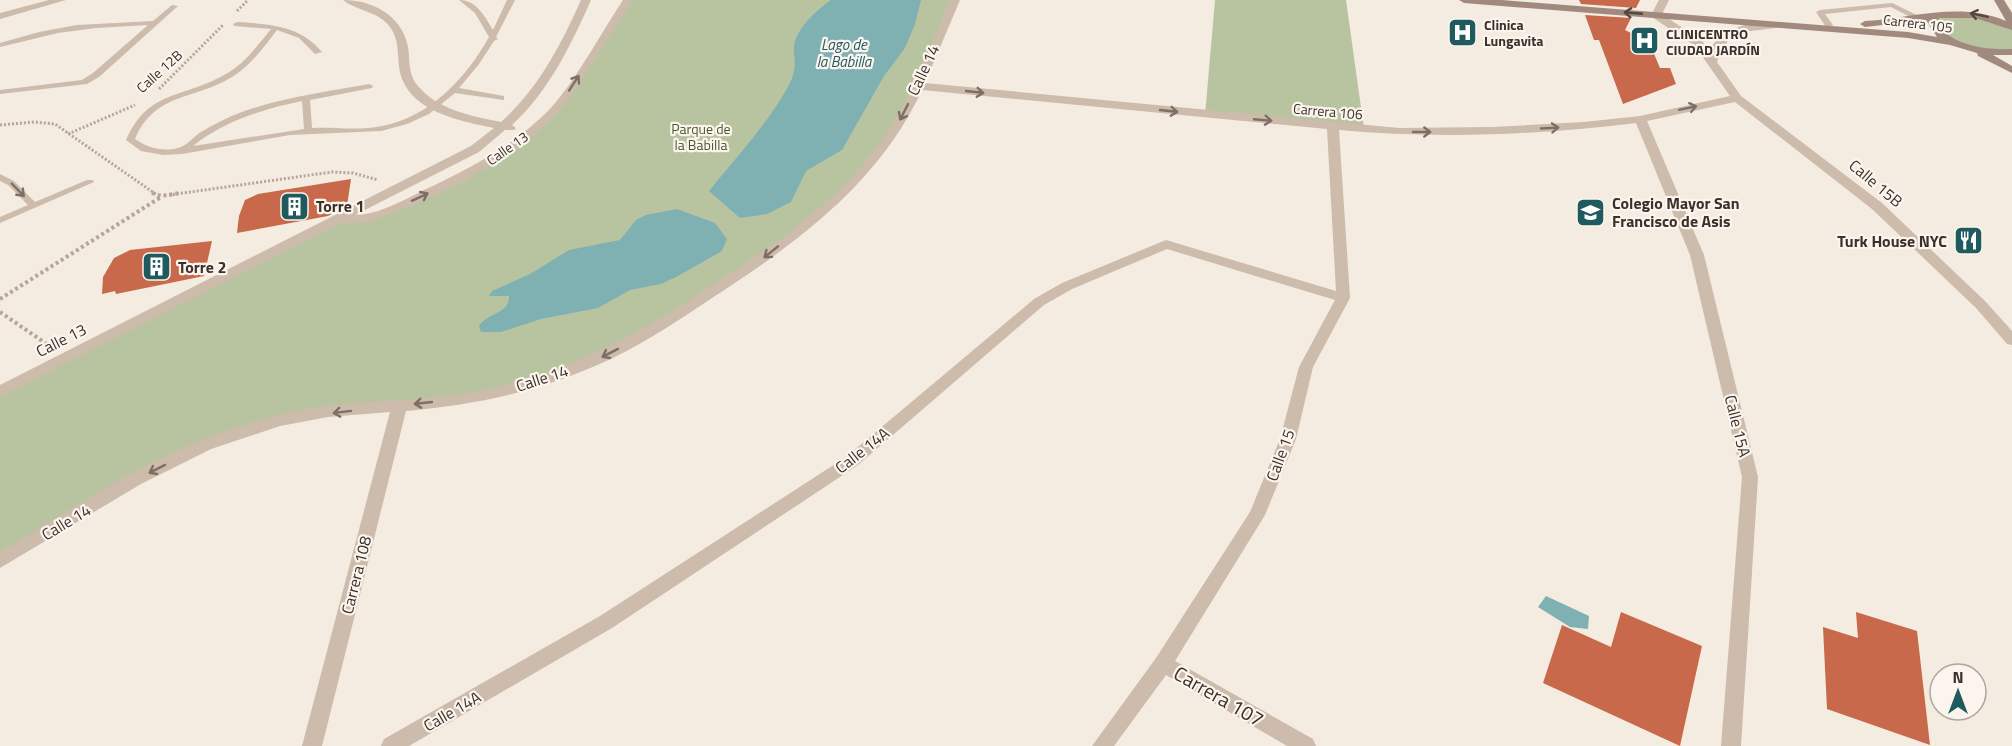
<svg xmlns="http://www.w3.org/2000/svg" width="2012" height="746" viewBox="0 0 2012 746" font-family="'Titillium Web',sans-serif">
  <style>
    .green { fill: #b8c4a0 }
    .water { fill: #7fb0b2 }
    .building { fill: #c8694b }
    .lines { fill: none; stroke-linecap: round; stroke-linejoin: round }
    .path-far1 { stroke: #b9a596; stroke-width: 3; stroke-dasharray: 2 2; stroke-linecap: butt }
    .path { stroke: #b9a596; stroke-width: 4; stroke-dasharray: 3 3; stroke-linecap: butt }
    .service { fill: #cdbbac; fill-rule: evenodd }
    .minor { fill: #cdbbac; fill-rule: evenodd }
    .secondary { fill: #a18a7d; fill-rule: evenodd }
    .oneway { stroke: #544640 }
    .oneway2 { stroke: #7d6f65 }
    .labels { text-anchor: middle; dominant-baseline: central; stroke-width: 4.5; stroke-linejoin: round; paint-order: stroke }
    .far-street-label { font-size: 14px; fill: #3b302b; stroke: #fbf5ee }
    .far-poi-label { font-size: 14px; font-weight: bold; fill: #3b302b; stroke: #fbf5ee; text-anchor: start }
    .far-park-label { font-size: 14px; fill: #4a5a2e; stroke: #fbf5ee }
    .far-water-label { font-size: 15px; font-style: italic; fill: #1f5a5e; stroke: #fbf5ee }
    .street-label { font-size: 16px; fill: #3b302b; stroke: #fbf5ee }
    .poi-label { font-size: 16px; font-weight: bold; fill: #3b302b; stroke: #fbf5ee; text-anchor: start }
    .near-street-label { font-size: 20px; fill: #3b302b; stroke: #fbf5ee }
  </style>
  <rect width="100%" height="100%" fill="#f4ebe1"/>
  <path class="green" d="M 628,0 L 955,0 L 902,117 L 860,175 L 765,257 L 606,356 L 470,398 L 281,420 L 203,445 L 0,561 L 0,392 L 331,221 L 366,219 L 461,178 L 552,113 Z
    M 1215,0 L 1346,0 L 1364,129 L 1205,115 Z
    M 1953,12 L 2012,27 L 2012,52 L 1990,52 L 1946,38 L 1932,17 Z"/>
  <path class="water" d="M 831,0 L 921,0 L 915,24 L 905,48 L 884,76 L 842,150 L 806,171 L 791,202 L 767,214 L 740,218 L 709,191 C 737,156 769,123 790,83 C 796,70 795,64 794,52 C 792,31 816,11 831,0 Z
    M 677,209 L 715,223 L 727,239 L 722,251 L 678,276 L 661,284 L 630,290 L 598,308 L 541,319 L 501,332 L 481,332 L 479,326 C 487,313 510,314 509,296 L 489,296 L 492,291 L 530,274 L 569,250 L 620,240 L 636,220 L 646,215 Z
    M 1546,596 L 1589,616 L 1588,629 L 1570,627 L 1538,607 Z"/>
  <path class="building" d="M 1579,0 L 1640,0 L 1636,8 L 1581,4 Z
    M 1585,15 L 1631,18 L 1625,30 L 1649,42 L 1660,68 L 1670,68 L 1676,84 L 1623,104 L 1599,40 L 1594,40 Z
    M 351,179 L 347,206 L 328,216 L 237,233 L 239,216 L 245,200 L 258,194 Z
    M 212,241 L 204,276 L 116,294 L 115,291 L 102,294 L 103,277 L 114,258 L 130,250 Z
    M 1621,612 L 1702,646 L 1680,746 L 1543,683 L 1562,625 L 1611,647 Z
    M 1856,612 L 1917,631 L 1930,745 L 1827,709 L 1823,627 L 1858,638 Z"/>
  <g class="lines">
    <path class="path-far1" d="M 237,11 L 248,0
      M 159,89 L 224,24
      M 0,125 L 34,122 L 55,124 L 157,195
      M 68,134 L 135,105
      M 169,195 L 332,172 L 353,173 L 378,180"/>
    <path class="path" d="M 152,193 L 161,196 L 180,193
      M 0,299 L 161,197
      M 0,312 L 51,347"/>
    <path class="service" d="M 459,0 C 477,0 485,17 493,30 L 507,0 L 515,0 L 496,37 L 498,39 L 494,41 L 479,64 L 459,88 L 504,96 L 504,100 L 455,93 L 429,114 L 407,124 L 381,131 L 290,135 L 182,154 L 163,155 L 141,151 L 126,140 C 149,89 182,99 224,75 C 244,65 257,46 271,29 L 234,26 L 233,24 L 237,22 C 269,24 300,25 322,52 L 315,54 L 299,38 L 277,30 C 264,47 251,65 232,77 C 195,100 155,92 135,139 C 148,148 162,152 178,148 C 187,146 193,137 201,132 C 214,124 228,117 242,112 C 283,97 327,92 369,84 L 373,86 L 372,88 L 310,100 L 312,128 C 335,127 359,131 382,126 C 430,117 466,78 489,37 L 475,13 ZM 302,101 L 304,129 L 193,146 C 224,121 263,109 302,101 Z
      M 1892,3 L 1923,18 L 1916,20 L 1891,7 L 1825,14 L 1833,25 L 1829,27 L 1826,27 L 1816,12 L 1820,10 Z
      M 172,5 L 178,6 L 99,77 L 87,84 L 0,94 L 0,90 L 82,80 L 93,73 L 148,25 L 96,28 L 58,33 L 0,47 L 0,43 L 39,32 L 77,25 L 153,21 Z
      M 0,174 L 14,181 L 35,202 L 87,180 L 93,180 L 94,182 L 0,223 L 0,217 L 28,205 L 8,185 L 0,181 Z"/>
    <path class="minor" d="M 49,0 L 66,0 L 0,19 L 0,13 Z
      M 343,0 C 372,0 402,15 408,47 C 410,60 408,75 418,86 C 438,110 471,116 501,122 C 538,89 561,45 581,0 L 591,0 C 571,45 549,91 512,125 L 516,128 L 514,130 L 505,130 L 479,152 L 355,215 C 378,215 404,200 424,190 C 468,170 514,145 548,111 C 574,84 601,33 623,0 L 633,0 L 569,99 L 556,115 L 521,146 L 465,181 L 413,205 L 370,222 L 339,224 L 0,397 L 0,385 L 471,146 L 494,128 C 461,121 409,112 400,72 C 397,57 400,40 390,27 C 378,11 357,11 343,0 Z
      M 950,0 L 960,0 L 925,83 L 1399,128 L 1492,127 L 1584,122 L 1640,116 L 1730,96 L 1695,46 L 1652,17 L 1651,15 L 1659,0 L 1669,0 L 1662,14 L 1703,42 L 1709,51 C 1721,28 1754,19 1779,23 L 1779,27 C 1745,34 1730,25 1717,62 L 1741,96 L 1882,203 L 1986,302 L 2012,331 L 2012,345 L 2007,344 L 1976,308 L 1872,209 L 1735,102 L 1647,121 L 1704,255 L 1758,477 L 1741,746 L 1721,746 L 1742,477 L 1690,255 L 1636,123 C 1537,135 1438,139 1339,130 L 1350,298 L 1313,367 L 1296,439 L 1265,515 L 1175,661 L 1313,739 L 1316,746 L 1287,746 L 1166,675 L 1114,746 L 1092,746 L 1156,658 L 1250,512 L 1280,439 L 1299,367 L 1335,300 L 1167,249 L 1072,289 L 1044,305 L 858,465 L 612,628 L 409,746 L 381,746 L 384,739 L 600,616 L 846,457 L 1034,299 L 1062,283 L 1166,240 L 1336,291 L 1327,129 L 922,90 C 878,185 794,245 709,300 C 667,328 626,355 578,373 C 523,395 465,406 406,411 L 322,746 L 302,746 L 390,412 L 328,417 L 280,426 L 211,449 L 141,484 L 0,568 L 0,552 C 77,506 154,453 241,426 C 269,417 297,410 326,406 C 376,400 426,401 475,392 C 575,372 643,331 726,276 C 783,239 839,199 879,144 C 911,100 928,50 950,0 Z"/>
    <path class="secondary" d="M 1459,0 L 1502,0 L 1908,32 L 1937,37 L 1926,20 L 1865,27 L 1860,24 L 1865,21 C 1913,18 1960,1 2006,21 L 1994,0 L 2004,0 L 2012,13 L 2012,30 L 1975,18 L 1940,18 L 1935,21 C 1951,46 1985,50 2012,49 L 2012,55 L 1993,55 L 2012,66 L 2012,73 L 1978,56 L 1977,53 L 1950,45 L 1908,38 L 1464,3 Z"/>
  </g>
  <defs><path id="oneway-shaft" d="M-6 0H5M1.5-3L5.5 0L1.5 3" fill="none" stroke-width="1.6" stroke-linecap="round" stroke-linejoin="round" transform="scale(1.5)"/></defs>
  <g class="oneway">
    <use href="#oneway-shaft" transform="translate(1633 13) rotate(-175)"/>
    <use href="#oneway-shaft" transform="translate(1979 15) rotate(-168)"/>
  </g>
  <g class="oneway2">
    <use href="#oneway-shaft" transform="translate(574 83) rotate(-57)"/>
    <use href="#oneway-shaft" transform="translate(975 92) rotate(6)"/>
    <use href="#oneway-shaft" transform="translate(1688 108) rotate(-12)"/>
    <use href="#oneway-shaft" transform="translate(1169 111) rotate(6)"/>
    <use href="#oneway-shaft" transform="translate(904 112) rotate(117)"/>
    <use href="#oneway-shaft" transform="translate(1263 120) rotate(5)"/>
    <use href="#oneway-shaft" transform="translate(1550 128) rotate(-3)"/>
    <use href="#oneway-shaft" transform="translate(1422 132)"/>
    <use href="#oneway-shaft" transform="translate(18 190) rotate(46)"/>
    <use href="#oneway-shaft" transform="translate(420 197) rotate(-25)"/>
    <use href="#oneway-shaft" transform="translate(771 252) rotate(141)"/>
    <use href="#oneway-shaft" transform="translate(610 353) rotate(153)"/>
    <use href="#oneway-shaft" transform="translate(423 403) rotate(174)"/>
    <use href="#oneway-shaft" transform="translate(342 412) rotate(173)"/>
    <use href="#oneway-shaft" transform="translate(157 469) rotate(153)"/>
  </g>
  <defs>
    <symbol id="hospital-square" viewBox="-11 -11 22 22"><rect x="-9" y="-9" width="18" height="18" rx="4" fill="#1f5a5e" stroke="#fbf5ee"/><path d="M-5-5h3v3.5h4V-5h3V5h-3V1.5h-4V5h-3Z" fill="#fff"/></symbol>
    <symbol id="building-square" viewBox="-11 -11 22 22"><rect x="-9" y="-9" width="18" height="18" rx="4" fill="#1f5a5e" stroke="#fbf5ee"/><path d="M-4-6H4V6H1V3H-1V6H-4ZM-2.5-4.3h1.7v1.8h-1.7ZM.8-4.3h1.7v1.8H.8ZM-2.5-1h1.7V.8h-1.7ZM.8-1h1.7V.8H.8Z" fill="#fff"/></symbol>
    <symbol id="university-square" viewBox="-11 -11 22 22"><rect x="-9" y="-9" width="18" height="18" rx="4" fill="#1f5a5e" stroke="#fbf5ee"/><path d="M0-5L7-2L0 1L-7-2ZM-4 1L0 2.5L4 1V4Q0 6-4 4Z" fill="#fff"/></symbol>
    <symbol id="restaurant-square" viewBox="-11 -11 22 22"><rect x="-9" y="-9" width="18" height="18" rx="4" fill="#1f5a5e" stroke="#fbf5ee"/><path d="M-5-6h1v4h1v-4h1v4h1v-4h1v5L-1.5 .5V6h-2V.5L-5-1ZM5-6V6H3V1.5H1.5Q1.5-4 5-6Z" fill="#fff"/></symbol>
  </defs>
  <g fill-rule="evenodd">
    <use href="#hospital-square" x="1446" y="16" width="33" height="33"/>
    <use href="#hospital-square" x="1628" y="24" width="33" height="33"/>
    <use href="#building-square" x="278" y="190" width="33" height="33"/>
    <use href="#university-square" x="1574" y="196" width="33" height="33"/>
    <use href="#restaurant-square" x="1952" y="224" width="33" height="33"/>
    <use href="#building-square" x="140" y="250" width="33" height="33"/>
  </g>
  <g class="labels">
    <g class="far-street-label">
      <text transform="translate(1918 23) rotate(7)">Carrera 105</text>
      <text transform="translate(159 71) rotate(-42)">Calle 12B</text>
      <text transform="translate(1328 111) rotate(5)">Carrera 106</text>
      <text transform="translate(507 148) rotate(-35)">Calle 13</text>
    </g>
    <g class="far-poi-label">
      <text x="1484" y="24">Clinica<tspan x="1484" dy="16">Lungavita</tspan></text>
      <text x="1666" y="33">CLINICENTRO<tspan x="1666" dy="16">CIUDAD JARDÍN</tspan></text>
    </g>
    <g class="far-park-label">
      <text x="701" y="128">Parque de<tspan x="701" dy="16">la Babilla</tspan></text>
    </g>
    <g class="far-water-label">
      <text x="844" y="44">Lago de<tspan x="844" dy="17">la Babilla</tspan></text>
    </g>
    <g class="street-label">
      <text transform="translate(923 70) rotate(-65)">Calle 14</text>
      <text transform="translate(1876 183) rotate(40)">Calle 15B</text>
      <text transform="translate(61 340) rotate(-27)">Calle 13</text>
      <text transform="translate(542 378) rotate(-18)">Calle 14</text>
      <text transform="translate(1738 426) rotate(76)">Calle 15A</text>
      <text transform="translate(862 450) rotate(-38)">Calle 14A</text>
      <text transform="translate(1280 455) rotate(-70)">Calle 15</text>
      <text transform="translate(66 522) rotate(-31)">Calle 14</text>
      <text transform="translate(356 575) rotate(-76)">Carrera 108</text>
      <text transform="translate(452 711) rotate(-30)">Calle 14A</text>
    </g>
    <g class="poi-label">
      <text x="1612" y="203">Colegio Mayor San<tspan x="1612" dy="18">Francisco de Asis</tspan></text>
      <text x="316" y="206">Torre 1</text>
      <text x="1947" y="241" text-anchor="end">Turk House NYC</text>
      <text x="178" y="267">Torre 2</text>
    </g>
    <g class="near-street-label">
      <text transform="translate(1219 696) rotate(30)">Carrera 107</text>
    </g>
  </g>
  <g transform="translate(1958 692)"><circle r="28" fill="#fbf5ee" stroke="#aea6a0" stroke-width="1.5"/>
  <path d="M0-4.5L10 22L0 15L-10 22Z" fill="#1f5a5e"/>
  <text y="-9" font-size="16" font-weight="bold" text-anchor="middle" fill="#3b302b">N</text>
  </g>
</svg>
